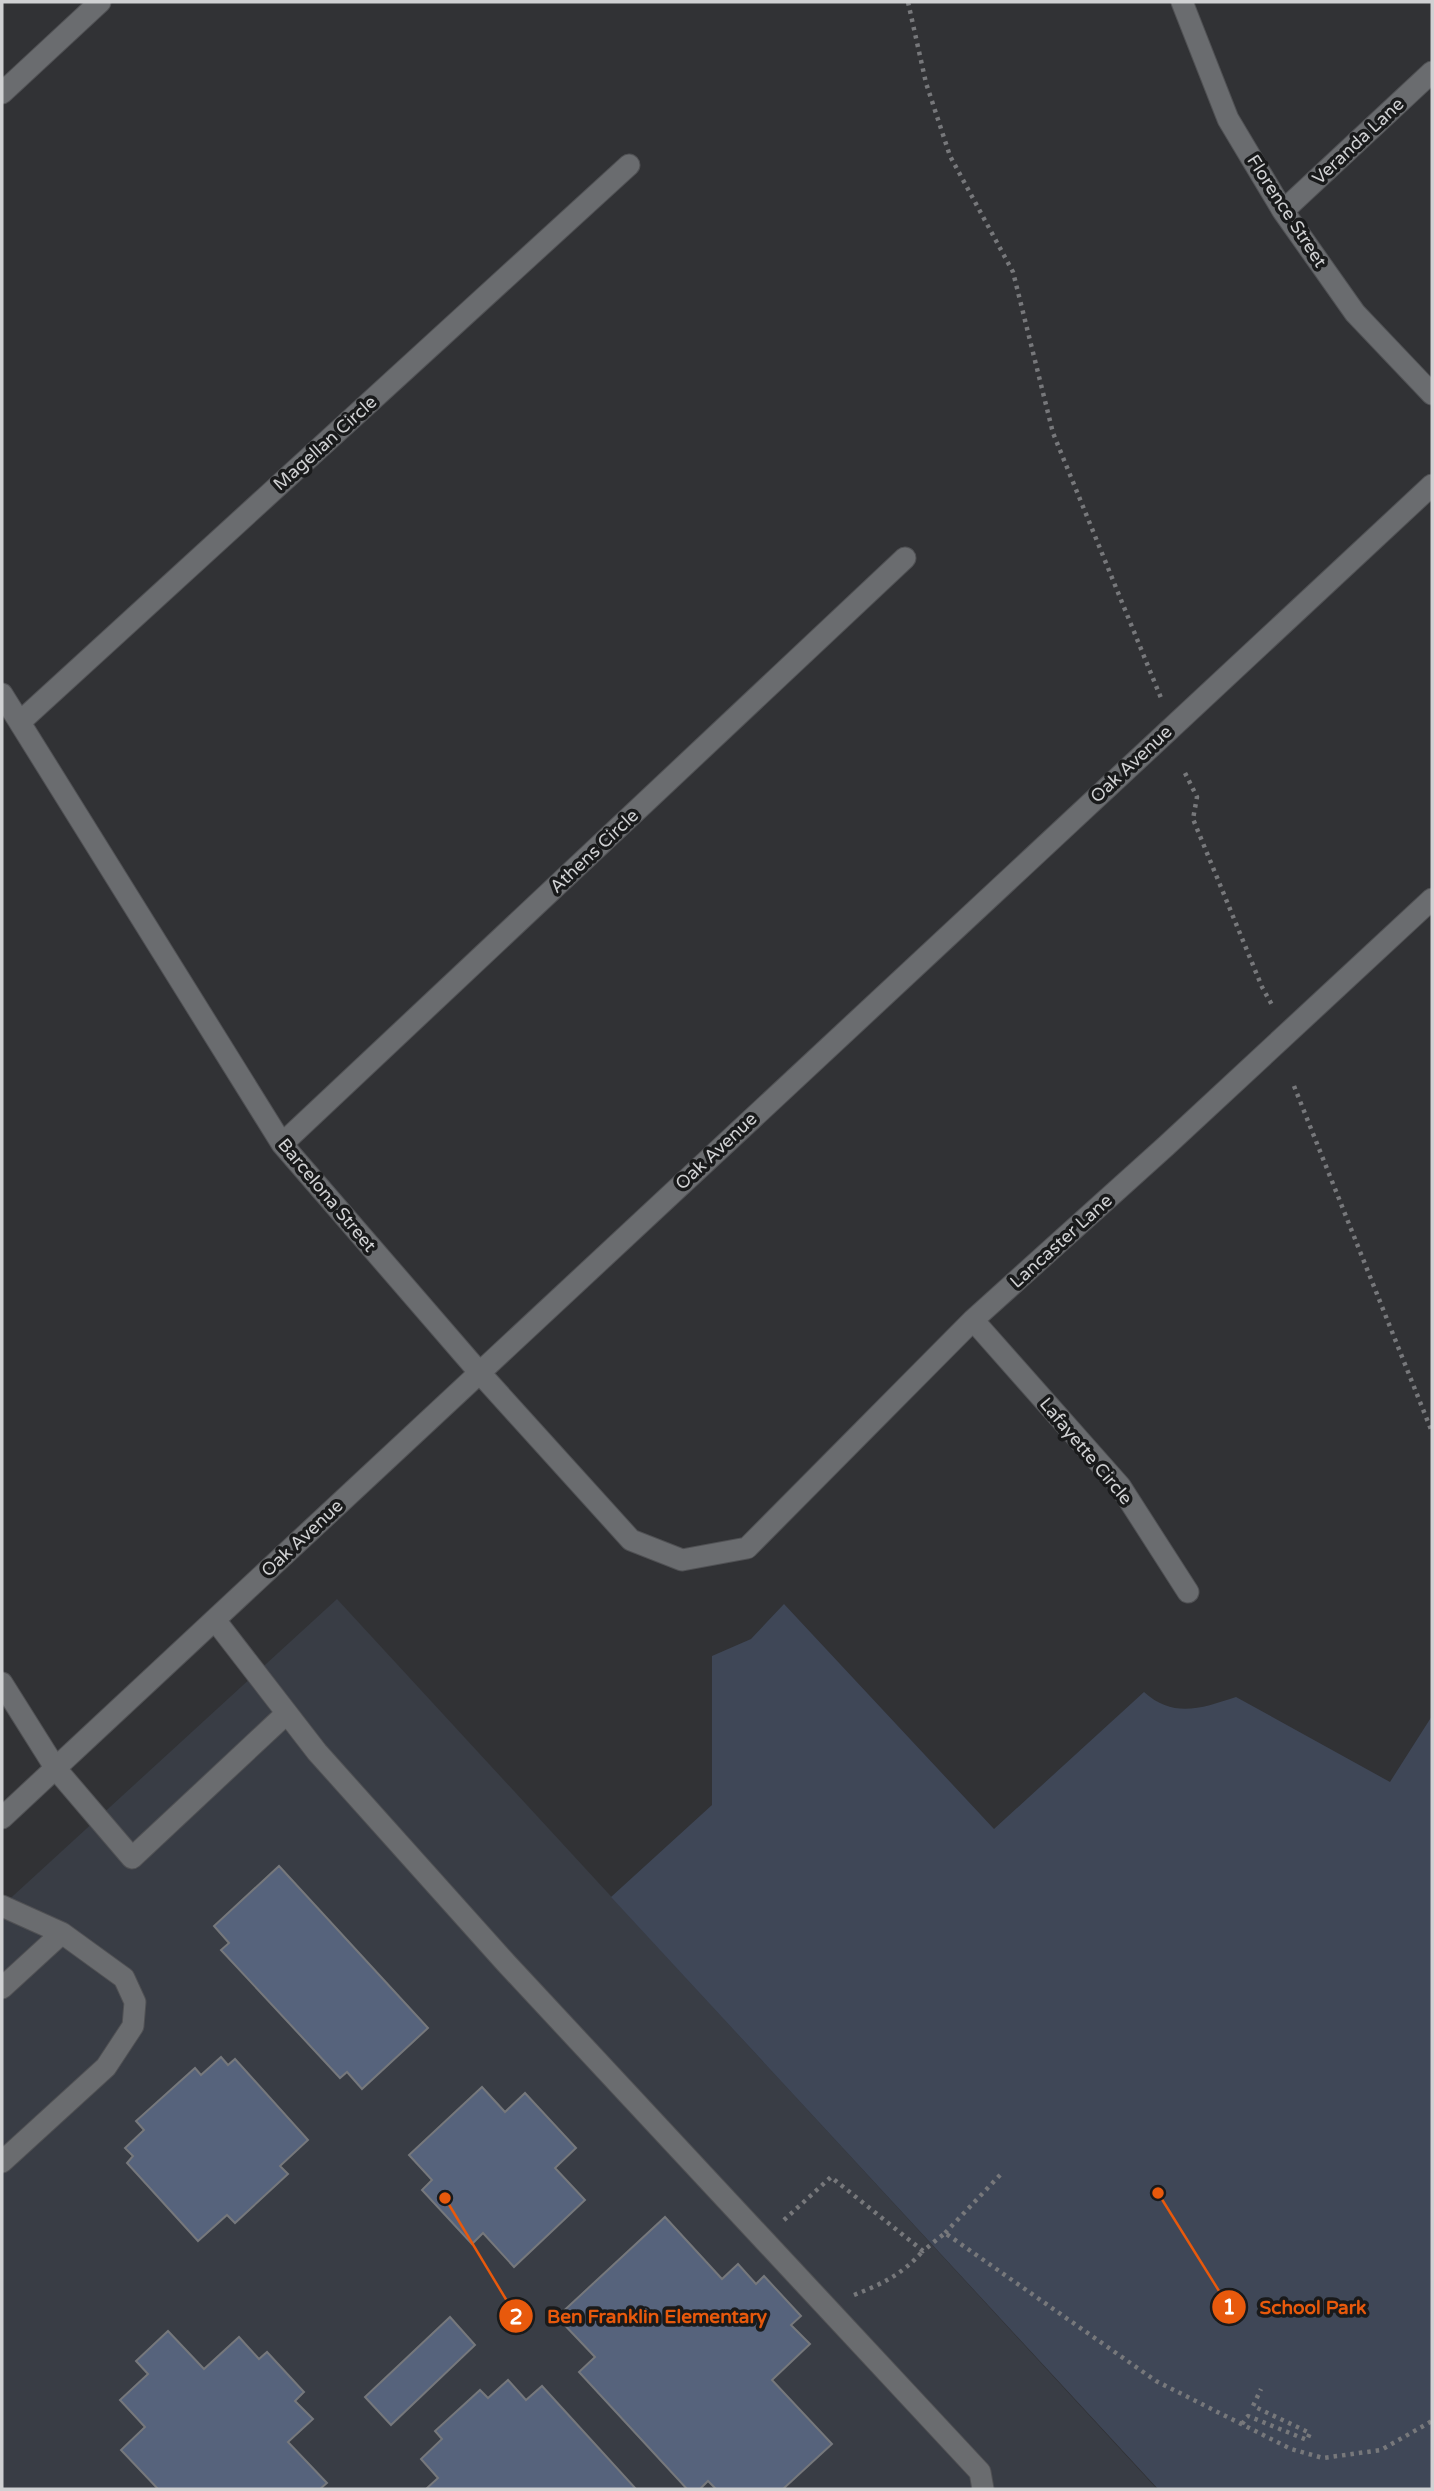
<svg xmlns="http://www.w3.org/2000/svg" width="1434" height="2491" viewBox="0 0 1434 2491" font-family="'Varela Round',sans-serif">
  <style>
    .built { fill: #393d45 }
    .green { fill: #3f4757 }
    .building { fill: #56637c; stroke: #76787c; stroke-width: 2 }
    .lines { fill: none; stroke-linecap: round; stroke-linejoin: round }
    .minor-casing { stroke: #505154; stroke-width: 23 }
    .path { stroke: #77787b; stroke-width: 4.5; stroke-dasharray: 3.5 5; stroke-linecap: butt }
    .minor { stroke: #6a6c6f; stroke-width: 21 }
    .labels { text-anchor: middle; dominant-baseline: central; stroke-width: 7; stroke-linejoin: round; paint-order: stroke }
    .street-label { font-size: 18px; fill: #d0d1d3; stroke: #191a1b }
    .leader { fill: none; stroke: #e8590c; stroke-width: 2.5 }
    .callout-dot { fill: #e8590c; stroke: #191a1b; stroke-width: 2.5 }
    .mark-label { font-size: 21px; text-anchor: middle; font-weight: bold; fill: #fff }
    .callout-label { font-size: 19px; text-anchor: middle; font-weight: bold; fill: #e8590c; stroke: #191a1b; stroke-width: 7; stroke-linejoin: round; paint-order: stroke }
  </style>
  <rect width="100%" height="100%" fill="#313235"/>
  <path class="built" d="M 337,1599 L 1157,2489 L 2,2489 L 2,1906 Z"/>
  <path class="green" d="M 784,1604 L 994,1829 L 1144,1692 C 1174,1719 1202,1708 1236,1697 L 1390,1782 L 1432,1716 L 1432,2489 L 1158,2489 L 611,1897 L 712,1805 L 712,1656 L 751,1639 Z"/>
  <path class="building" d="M 279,1866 L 428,2028 L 362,2089 L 347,2072 L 340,2078 L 221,1950 L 229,1943 L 214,1926 Z
    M 221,2057 L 228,2065 L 235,2059 L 308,2140 L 280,2166 L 288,2174 L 235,2223 L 227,2215 L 198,2241 L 127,2163 L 133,2156 L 125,2148 L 144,2130 L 136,2121 L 195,2068 L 201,2075 Z
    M 482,2087 L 505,2112 L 525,2093 L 576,2148 L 555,2168 L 585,2200 L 514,2267 L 483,2233 L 472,2244 L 422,2190 L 432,2180 L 409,2155 Z
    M 665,2217 L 722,2279 L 738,2264 L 756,2284 L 764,2276 L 801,2316 L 791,2325 L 810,2344 L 772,2380 L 832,2444 L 783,2489 L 716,2489 L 708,2481 L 700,2489 L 687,2489 L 579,2372 L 595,2357 L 557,2317 Z
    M 450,2317 L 475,2345 L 391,2425 L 365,2397 Z
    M 168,2331 L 204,2369 L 239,2337 L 259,2359 L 267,2352 L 304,2392 L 295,2401 L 313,2419 L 288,2442 L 327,2483 L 320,2489 L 158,2489 L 121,2450 L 145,2427 L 120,2400 L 148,2374 L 136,2361 Z
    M 508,2380 L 526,2400 L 542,2386 L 636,2489 L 426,2489 L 438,2478 L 421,2459 L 442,2439 L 435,2431 L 480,2390 L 488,2398 Z"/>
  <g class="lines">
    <defs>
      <path id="minor" d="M 1182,2 L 1228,119 L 1283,211 L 1355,313 L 1432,394
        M 2,93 L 100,2
        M 1283,211 L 1432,72
        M 2,694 L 282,1144 L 479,1372 L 631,1540 L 682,1560 L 747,1548 L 973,1320 L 1166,1146 L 1432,899
        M 20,722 L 629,165
        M 282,1144 L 905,558
        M 973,1320 L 1120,1486 L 1188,1592
        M 215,1620 L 317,1752 L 506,1963 L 980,2472 L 983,2489
        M 2,1683 L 56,1769 L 132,1858 L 287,1713
        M 2,1818 L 1432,485
        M 2,1906 L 62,1933 L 2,1988
        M 2,2162 L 106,2067 L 133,2026 L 135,2002 L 124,1978 L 62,1933"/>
    </defs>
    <use href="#minor" class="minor-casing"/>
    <path class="path" d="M 908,2 L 926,83 L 950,156 L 1013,272 L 1053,433 L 1161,698
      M 1185,773 L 1197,797 L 1193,819 L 1262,987 L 1272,1005
      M 1294,1086 L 1432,1432
      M 784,2220 L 831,2177 L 923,2251 L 945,2233 L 1156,2381 L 1291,2449 L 1323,2458 L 1381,2450 L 1432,2421
      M 945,2233 L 1002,2173
      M 854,2295 C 884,2283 901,2275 923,2251
      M 1242,2424 L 1248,2416 L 1307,2440 L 1310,2433 L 1253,2406 L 1261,2389"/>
    <use href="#minor" class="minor"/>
  </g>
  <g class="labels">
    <g class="street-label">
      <text transform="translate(1358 141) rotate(-43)">Veranda Lane</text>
      <text transform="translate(1287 211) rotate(57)">Florence Street</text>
      <text transform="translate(325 443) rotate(-42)">Magellan Circle</text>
      <text transform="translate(1131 764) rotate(-43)">Oak Avenue</text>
      <text transform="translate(594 851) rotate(-43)">Athens Circle</text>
      <text transform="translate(716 1151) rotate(-43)">Oak Avenue</text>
      <text transform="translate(327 1195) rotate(50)">Barcelona Street</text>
      <text transform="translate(1061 1241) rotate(-42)">Lancaster Lane</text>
      <text transform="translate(1086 1451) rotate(50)">Lafayette Circle</text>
      <text transform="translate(302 1538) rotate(-43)">Oak Avenue</text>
    </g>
  </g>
  <path class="leader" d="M1158 2193L1229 2307M445 2198L516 2316"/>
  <g class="callout-dot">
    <circle cx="1158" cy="2193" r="7"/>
    <circle cx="445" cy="2198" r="7"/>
    <circle cx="1229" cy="2307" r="18"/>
    <circle cx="516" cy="2316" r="18"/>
  </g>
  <g class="mark-label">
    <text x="1229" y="2314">1</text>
    <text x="516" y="2324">2</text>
  </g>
  <g class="callout-label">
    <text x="1313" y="2314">School Park</text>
    <text x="657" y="2323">Ben Franklin Elementary</text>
  </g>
  <rect width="1434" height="2491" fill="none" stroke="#d0d1d3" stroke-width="7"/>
</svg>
